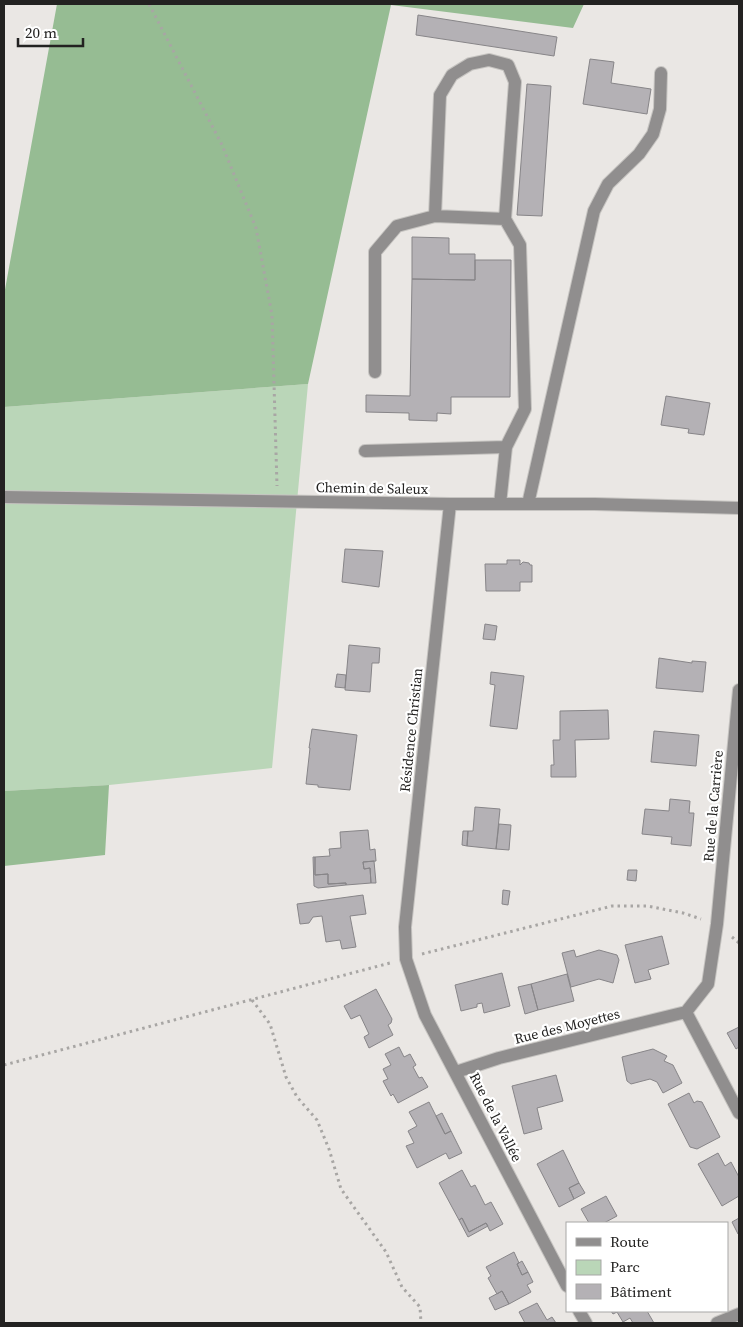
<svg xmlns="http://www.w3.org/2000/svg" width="743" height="1327" viewBox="0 0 743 1327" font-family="'Source Serif 4',serif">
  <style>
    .green { fill: #bad6b8 }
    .forest { fill: #96bc93 }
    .building { fill: #b4b1b5; stroke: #878588 }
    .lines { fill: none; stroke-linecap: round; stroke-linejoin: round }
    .service-casing { stroke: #c6c4c1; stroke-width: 14 }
    .minor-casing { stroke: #c6c4c1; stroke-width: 14 }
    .tertiary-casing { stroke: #c6c4c1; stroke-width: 14 }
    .path { stroke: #a8a6a4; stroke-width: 3; stroke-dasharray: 2.5 4; stroke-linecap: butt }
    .service { stroke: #908e8e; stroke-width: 12 }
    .minor { stroke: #908e8e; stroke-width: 12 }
    .tertiary { stroke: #908e8e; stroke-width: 12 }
    .labels { text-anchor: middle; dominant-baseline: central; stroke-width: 4.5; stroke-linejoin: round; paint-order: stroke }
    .street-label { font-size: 14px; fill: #232221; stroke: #fff }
  </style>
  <rect width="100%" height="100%" fill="#eae7e4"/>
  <path class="green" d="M 308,384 L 272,768 L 109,785 L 4,791 L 4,407 Z"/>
  <path class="forest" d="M 57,4 L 584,4 L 573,28 L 391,5 L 308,384 L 4,407 L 4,295 Z
    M 109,785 L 105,855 L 4,866 L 4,791 Z"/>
  <path class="building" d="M 418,15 L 557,37 L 554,56 L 416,35 Z
    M 590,59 L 614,62 L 611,83 L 651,89 L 647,114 L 583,104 Z
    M 527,84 L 551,86 L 542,216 L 517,215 Z
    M 412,237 L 449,238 L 449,254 L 475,254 L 475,280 L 412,279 Z
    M 475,260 L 511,260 L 510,397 L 451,397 L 451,414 L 437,413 L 437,421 L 409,420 L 409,413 L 366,412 L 366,395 L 410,396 L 412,279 L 475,280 Z
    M 666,396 L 710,403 L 704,435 L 688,433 L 689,429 L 661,425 Z
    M 345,549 L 383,551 L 379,587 L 342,582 Z
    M 507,560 L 520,560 L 520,565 L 523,562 L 529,563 L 530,565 L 532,565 L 532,582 L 520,582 L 520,591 L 486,591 L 485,564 L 507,564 Z
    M 485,624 L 497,626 L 495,640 L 483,639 Z
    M 349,645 L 380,648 L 379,663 L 372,663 L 370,692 L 345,690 Z
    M 659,658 L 692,663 L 692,661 L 706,662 L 703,692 L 656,688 Z
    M 491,672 L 524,676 L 517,729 L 490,726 L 495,685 L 490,684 Z
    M 337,674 L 346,675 L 345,688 L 335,687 Z
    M 608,710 L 609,739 L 575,740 L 576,777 L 551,777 L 551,765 L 554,765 L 553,740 L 560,740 L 560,711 Z
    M 312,729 L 357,735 L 350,790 L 318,787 L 318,785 L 306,784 L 310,748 L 309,748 Z
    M 654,731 L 699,735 L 696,766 L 651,762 Z
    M 670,799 L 690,801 L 689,813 L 694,813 L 691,846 L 671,844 L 672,837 L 642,834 L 645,809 L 669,811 Z
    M 475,807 L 500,809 L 496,849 L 467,846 L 468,831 L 473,831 Z
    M 499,824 L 511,825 L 509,850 L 496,849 Z
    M 368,830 L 370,850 L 375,849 L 376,861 L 363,862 L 364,869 L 370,868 L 371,883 L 346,885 L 346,883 L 328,884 L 328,874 L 315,875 L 315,857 L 330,856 L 329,849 L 341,848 L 340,832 Z
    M 463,831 L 468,831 L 467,846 L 462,845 Z
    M 313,857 L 315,857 L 315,875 L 328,874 L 328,884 L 346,883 L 346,885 L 318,888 L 314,886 Z
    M 374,861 L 376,883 L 371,883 L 370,868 L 364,869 L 363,862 Z
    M 628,870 L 637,870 L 636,881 L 627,880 Z
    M 503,890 L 510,891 L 508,905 L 502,904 Z
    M 363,895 L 366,914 L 350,916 L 356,947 L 342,949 L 340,940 L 326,942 L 322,916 L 313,917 L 309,923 L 300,924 L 297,904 Z
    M 662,936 L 669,964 L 648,970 L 651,979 L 635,983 L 625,945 Z
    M 574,950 L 576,957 L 599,950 L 617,955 L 619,960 L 613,983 L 599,979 L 571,987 L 562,953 Z
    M 502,973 L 510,1006 L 484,1013 L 482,1003 L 477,1004 L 477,1007 L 461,1011 L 455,985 Z
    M 567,974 L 574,1001 L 538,1010 L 531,984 Z
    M 531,984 L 538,1010 L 525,1014 L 518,987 Z
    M 376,989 L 392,1019 L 391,1023 L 388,1025 L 393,1035 L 369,1048 L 364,1037 L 369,1034 L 360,1015 L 351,1019 L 344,1006 Z
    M 739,1027 L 739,1047 L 736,1049 L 727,1033 Z
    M 399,1047 L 404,1057 L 410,1054 L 416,1065 L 413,1067 L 419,1078 L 422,1077 L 428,1087 L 398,1103 L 393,1094 L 391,1096 L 383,1081 L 388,1079 L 383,1069 L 391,1065 L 385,1054 Z
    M 653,1049 L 667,1056 L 664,1061 L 673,1065 L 682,1083 L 663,1093 L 657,1082 L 650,1079 L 631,1084 L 627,1081 L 622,1057 Z
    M 556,1075 L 563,1101 L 537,1108 L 542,1129 L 524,1134 L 512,1086 Z
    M 689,1093 L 694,1103 L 697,1101 L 702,1102 L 720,1137 L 697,1149 L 690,1147 L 668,1104 Z
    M 429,1102 L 445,1134 L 451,1131 L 462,1153 L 449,1159 L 446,1153 L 417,1168 L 406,1146 L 414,1143 L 408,1131 L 417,1126 L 409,1112 Z
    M 442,1113 L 451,1131 L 445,1134 L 436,1116 Z
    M 563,1150 L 579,1183 L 569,1188 L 574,1199 L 559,1207 L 537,1164 Z
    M 718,1153 L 725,1166 L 731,1162 L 739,1177 L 739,1196 L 722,1206 L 698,1164 Z
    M 462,1170 L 471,1187 L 475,1185 L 485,1205 L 491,1202 L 503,1224 L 490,1231 L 486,1223 L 469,1232 L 462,1218 L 459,1220 L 439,1183 Z
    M 579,1183 L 585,1193 L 574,1199 L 569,1188 Z
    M 606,1196 L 617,1216 L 604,1223 L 589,1223 L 581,1209 Z
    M 462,1218 L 469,1232 L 486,1223 L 488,1226 L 468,1237 L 459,1220 Z
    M 739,1218 L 739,1234 L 738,1234 L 732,1222 Z
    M 514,1252 L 519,1263 L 517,1264 L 522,1275 L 528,1272 L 533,1282 L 527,1285 L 531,1292 L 509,1304 L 502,1291 L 497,1294 L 488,1278 L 491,1276 L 486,1267 Z
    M 522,1261 L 528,1272 L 522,1275 L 517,1264 Z
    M 502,1291 L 509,1304 L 495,1310 L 489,1298 Z
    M 537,1303 L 547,1320 L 552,1317 L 556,1323 L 525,1323 L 519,1312 Z
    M 611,1311 L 647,1311 L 654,1323 L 633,1323 L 630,1318 L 623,1322 L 617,1312 L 613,1314 Z"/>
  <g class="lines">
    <defs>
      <path id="service" d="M 505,219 L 435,216 L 440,95 L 452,75 L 470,64 L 489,60 L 508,65 L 515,82 L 505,219 L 520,245 L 525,409 L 506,447
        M 375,372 L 375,252 L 397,226 L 435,216
        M 365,451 L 506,447 L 500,504
        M 528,504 L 594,211 L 608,184 L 639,154 L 653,134 L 660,109 L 661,73"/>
      <path id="minor" d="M 450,504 L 405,927 L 406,959 L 425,1015 L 567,1286
        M 739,690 L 717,924 L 708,984 L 686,1012 L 739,1113
        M 456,1072 L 499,1058 L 686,1012
        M 579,1311 L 586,1323
        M 717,1323 L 739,1314"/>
      <path id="tertiary" d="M 4,497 L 450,504 L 595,504 L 739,508"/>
    </defs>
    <use href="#service" class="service-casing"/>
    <use href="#minor" class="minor-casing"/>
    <use href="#tertiary" class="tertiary-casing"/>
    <path class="path" d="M 149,4 L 222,145 L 256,228 L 272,315 L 277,486
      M 732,937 L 739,943
      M 422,954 L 612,906 L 647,906 L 683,913 L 701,919
      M 252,1000 L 270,1024 L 286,1077 L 297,1097 L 317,1120 L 329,1149 L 341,1189 L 386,1252 L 402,1287 L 420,1307 L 421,1323
      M 4,1065 L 390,963"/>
    <use href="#service" class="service"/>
    <use href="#minor" class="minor"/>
    <use href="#tertiary" class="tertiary"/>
  </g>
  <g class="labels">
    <g class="street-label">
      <text transform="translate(372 488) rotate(1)">Chemin de Saleux</text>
      <text transform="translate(411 730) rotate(-84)">Résidence Christian</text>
      <text transform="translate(713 806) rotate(-85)">Rue de la Carrière</text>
      <text transform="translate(567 1026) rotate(-14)">Rue des Moyettes</text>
      <text transform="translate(496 1117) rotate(63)">Rue de la Vallée</text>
    </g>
  </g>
  <rect width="743" height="1327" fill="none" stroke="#232221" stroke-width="10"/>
  <rect x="566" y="1222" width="162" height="90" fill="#ffffff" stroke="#a7a7a6"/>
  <rect x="576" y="1238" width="25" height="8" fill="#908e8e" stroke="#a7a7a6"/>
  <text x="610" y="1247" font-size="15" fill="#232221">Route</text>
  <rect x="576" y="1260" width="25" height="15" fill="#bad6b8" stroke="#a7a7a6"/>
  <text x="610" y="1272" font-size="15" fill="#232221">Parc</text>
  <rect x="576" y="1284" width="25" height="15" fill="#b4b1b5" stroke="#a7a7a6"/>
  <text x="610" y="1297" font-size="15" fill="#232221">Bâtiment</text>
  <path d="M18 38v8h65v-8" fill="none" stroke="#232221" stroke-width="2.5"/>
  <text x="25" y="38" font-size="15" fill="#232221" stroke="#ffffff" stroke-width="4" paint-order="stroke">20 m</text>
</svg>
